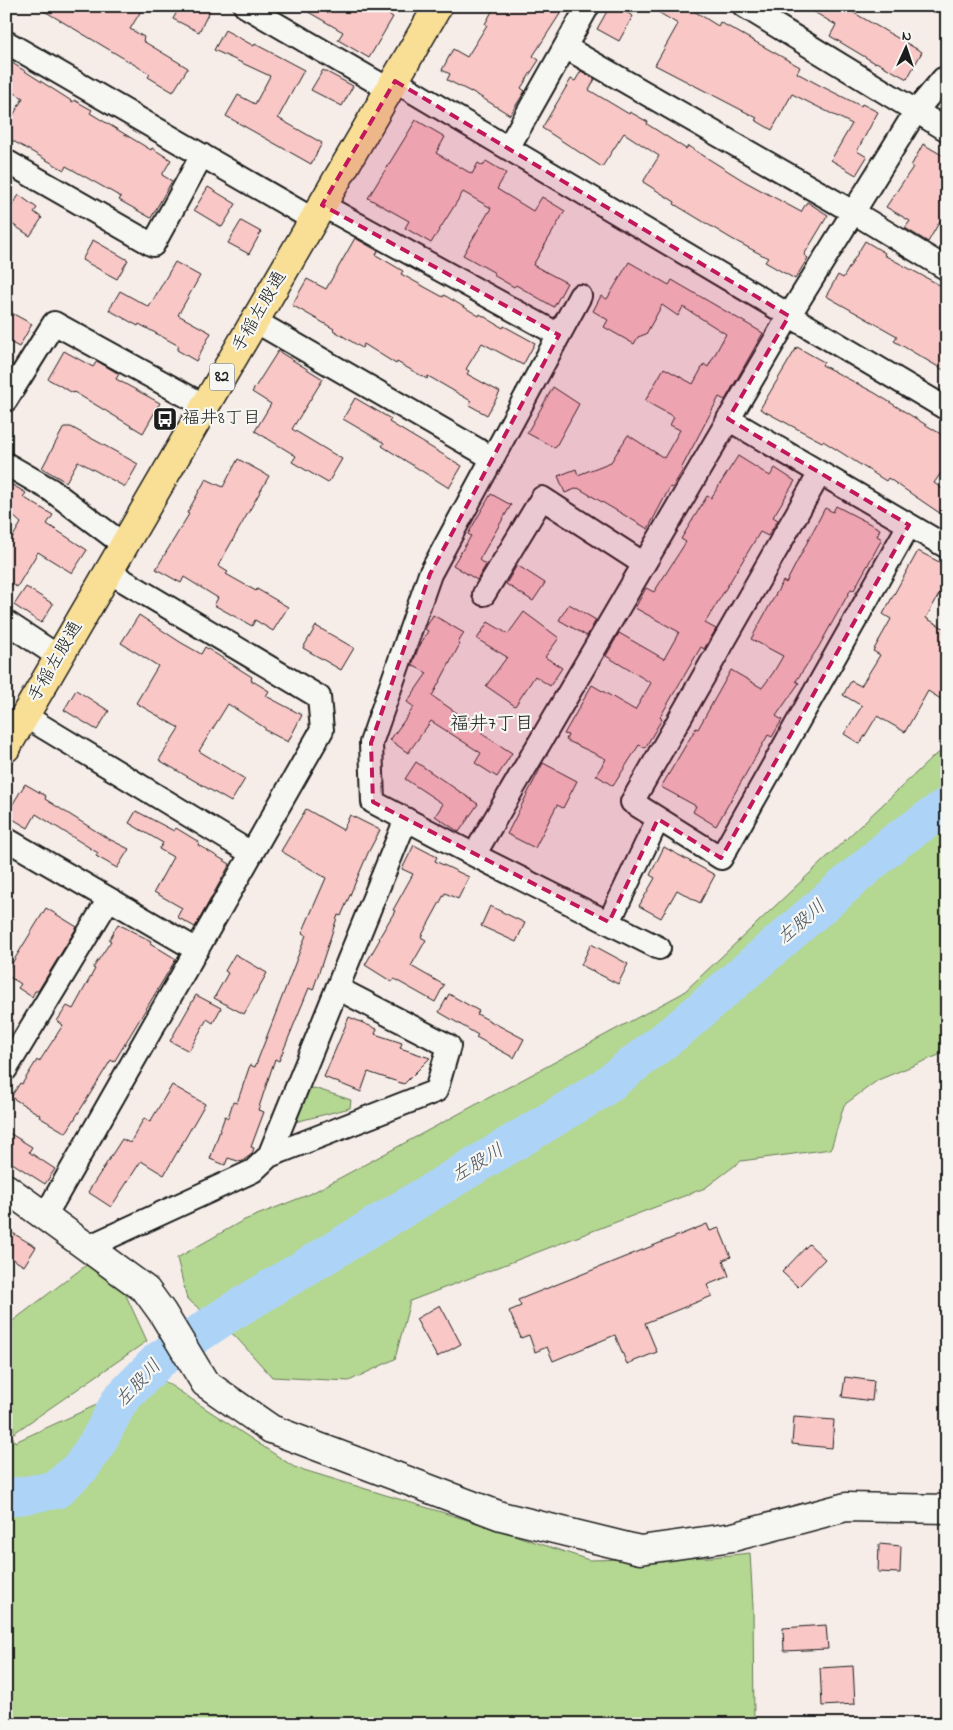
<svg xmlns="http://www.w3.org/2000/svg" width="953" height="1730" viewBox="0 0 953 1730" font-family="'Indie Flower','Klee One',sans-serif">
  <style>
    .green { fill: #b4d792; stroke: #687a57 }
    .lines { fill: none; stroke-linecap: round; stroke-linejoin: round }
    .river { stroke: #add4f7; stroke-width: 38 }
    .building { fill: #f8c7c6; stroke: #1c1c1c }
    .minor-casing { stroke: #1c1c1c; stroke-width: 26 }
    .tertiary-casing { stroke: #1c1c1c; stroke-width: 31 }
    .primary-casing { stroke: #1c1c1c; stroke-width: 31 }
    .minor { stroke: #f6f6f2; stroke-width: 22 }
    .tertiary { stroke: #f6f6f2; stroke-width: 28 }
    .primary { stroke: #f9df96; stroke-width: 28 }
    .marked { fill: #c2185b; fill-opacity: 0.2; stroke: #c2185b; stroke-width: 4; stroke-dasharray: 10 6; stroke-linejoin: round }
    .labels { text-anchor: middle; dominant-baseline: central; stroke-width: 4.5; stroke-linejoin: round; paint-order: stroke }
    .shield { fill: #f6f6f2; stroke: #5d5d5c; stroke-width: 1 }
    .shield-label { font-size: 16px; font-weight: bold; fill: #1c1c1c }
    .street-label { font-size: 18px; fill: #1c1c1c; stroke: #f6f6f2 }
    .poi-label { font-size: 18px; fill: #1c1c1c; stroke: #f6f6f2; text-anchor: start }
    .neighbourhood-label { font-size: 19px; fill: #1c1c1c; stroke: #f6f6f2 }
    .water-label { font-size: 19px; font-style: italic; fill: #48535e; stroke: #f6f6f2 }
  </style>
  <rect width="100%" height="100%" fill="#f6ede9"/>
  <filter id="ink" filterUnits="userSpaceOnUse"><feTurbulence type="fractalNoise" baseFrequency=".02" numOctaves="2"/><feDisplacementMap in="SourceGraphic" scale="10" xChannelSelector="R" yChannelSelector="G"/><feConvolveMatrix kernelMatrix="1 2 1 2 8 2 1 2 1" color-interpolation-filters="sRGB"/></filter>
  <g filter="url(#ink)">
    <path class="green" d="M 947,748 L 947,915 L 942,917 L 947,941 L 947,1032 L 939,1055 L 878,1080 L 844,1105 L 831,1149 L 741,1161 L 705,1188 L 410,1301 L 395,1359 L 349,1381 L 272,1377 L 235,1336 L 187,1299 L 177,1258 L 242,1221 L 310,1194 L 683,993 L 934,756 Z
      M 314,1088 L 351,1100 L 350,1108 L 295,1122 L 309,1089 Z
      M 89,1263 L 124,1291 L 147,1341 L 14,1433 L 6,1347 L 6,1326 Z
      M 158,1377 L 294,1467 L 487,1526 L 589,1560 L 712,1557 L 750,1553 L 753,1606 L 754,1724 L 6,1724 L 6,1422 L 15,1442 Z"/>
    <g class="lines">
      <path class="river" d="M 6,1498 L 56,1490 L 82,1466 L 99,1440 L 120,1400 L 159,1360 L 228,1314 L 599,1091 L 679,1029 L 895,842 L 947,806"/>
    </g>
    <path class="building" d="M 36,6 L 144,6 L 130,29 L 144,37 L 143,41 L 188,68 L 173,92 L 148,77 L 150,74 Z
      M 180,6 L 212,6 L 199,32 L 173,19 Z
      M 298,6 L 374,6 L 393,17 L 369,58 L 338,40 L 343,32 Z
      M 495,6 L 565,6 L 533,56 L 539,60 L 521,88 L 525,91 L 510,115 L 471,91 L 471,92 L 447,80 L 450,74 L 442,70 L 453,49 L 467,57 L 487,25 L 485,24 Z
      M 610,6 L 615,6 L 633,16 L 619,41 L 597,29 Z
      M 648,6 L 686,6 L 718,26 L 720,22 L 800,67 L 797,73 L 821,86 L 861,106 L 862,104 L 878,112 L 857,151 L 867,157 L 856,175 L 831,160 L 852,124 L 792,94 L 772,130 L 755,120 L 757,118 L 655,65 L 678,24 Z
      M 804,6 L 842,6 L 922,52 L 907,79 L 876,62 L 875,63 L 830,36 L 836,25 Z
      M 225,30 L 254,46 L 255,44 L 304,70 L 278,118 L 322,143 L 311,164 L 226,116 L 238,95 L 255,104 L 270,76 L 214,50 Z
      M 6,59 L 73,102 L 74,100 L 92,110 L 90,113 L 151,150 L 152,148 L 171,160 L 162,175 L 172,181 L 151,218 L 119,200 L 121,197 L 66,166 L 64,170 L 6,137 L 6,128 L 23,98 L 6,88 Z
      M 323,70 L 353,86 L 342,106 L 311,90 Z
      M 581,71 L 595,79 L 589,90 L 629,114 L 630,112 L 648,122 L 647,124 L 686,149 L 688,146 L 744,181 L 801,212 L 807,202 L 828,215 L 804,255 L 808,258 L 795,279 L 765,262 L 768,258 L 732,239 L 674,204 L 675,202 L 643,182 L 659,156 L 624,133 L 602,167 L 542,128 L 571,79 L 575,81 Z
      M 416,120 L 445,137 L 436,153 L 472,174 L 478,163 L 483,166 L 486,161 L 506,173 L 497,189 L 533,211 L 542,197 L 565,211 L 533,265 L 567,283 L 554,307 L 516,285 L 514,287 L 493,275 L 495,273 L 463,255 L 491,208 L 463,192 L 431,243 L 405,228 L 409,221 L 368,198 Z
      M 923,144 L 947,158 L 947,225 L 940,221 L 928,242 L 905,228 L 910,221 L 886,207 L 913,167 L 911,166 Z
      M 208,187 L 236,204 L 222,227 L 194,210 Z
      M 19,195 L 37,208 L 34,212 L 42,218 L 30,236 L 6,220 L 6,215 Z
      M 241,221 L 261,232 L 249,254 L 228,243 Z
      M 355,238 L 378,251 L 376,255 L 403,271 L 401,274 L 443,297 L 444,295 L 479,316 L 480,314 L 503,328 L 504,326 L 535,343 L 523,365 L 482,343 L 466,369 L 469,371 L 467,374 L 500,392 L 487,415 L 469,405 L 471,401 L 428,376 L 427,379 L 397,362 L 396,364 L 364,344 L 362,348 L 333,330 L 334,329 L 292,305 L 307,279 L 326,289 Z
      M 93,240 L 128,260 L 117,279 L 82,260 Z
      M 865,241 L 885,253 L 884,255 L 947,289 L 947,372 L 894,341 L 897,336 L 826,296 L 838,275 L 843,278 Z
      M 175,262 L 200,276 L 178,315 L 211,333 L 196,361 L 177,350 L 179,346 L 139,324 L 138,326 L 109,310 L 120,291 L 149,307 Z
      M 629,262 L 669,285 L 672,280 L 763,333 L 725,400 L 719,397 L 681,469 L 683,470 L 672,488 L 670,487 L 648,529 L 578,488 L 565,493 L 558,476 L 576,469 L 578,475 L 611,462 L 628,435 L 664,458 L 680,430 L 670,425 L 674,417 L 645,401 L 664,368 L 693,384 L 704,364 L 708,367 L 726,334 L 683,307 L 678,316 L 662,305 L 646,334 L 638,337 L 634,344 L 604,327 L 608,320 L 593,311 L 601,296 L 607,299 Z
      M 6,310 L 32,324 L 19,347 L 6,340 Z
      M 797,347 L 824,362 L 822,365 L 875,393 L 947,438 L 947,464 L 934,483 L 947,492 L 947,518 L 888,478 L 886,481 L 823,441 L 822,442 L 760,409 Z
      M 64,351 L 93,367 L 97,361 L 119,374 L 116,379 L 160,403 L 143,433 L 74,392 L 73,393 L 48,379 Z
      M 278,351 L 323,379 L 292,429 L 342,459 L 328,483 L 292,462 L 296,456 L 255,431 L 271,404 L 252,392 Z
      M 553,387 L 579,404 L 555,448 L 527,433 Z
      M 355,398 L 391,419 L 389,422 L 462,466 L 449,488 L 382,446 L 384,443 L 343,419 Z
      M 64,427 L 71,427 L 138,464 L 125,487 L 78,461 L 66,482 L 42,468 Z
      M 738,456 L 770,476 L 775,468 L 795,481 L 773,517 L 778,520 L 768,536 L 760,532 L 705,623 L 716,629 L 704,649 L 701,647 L 660,717 L 662,719 L 645,748 L 639,745 L 613,786 L 596,775 L 606,759 L 566,740 L 568,735 L 564,734 L 592,685 L 635,710 L 651,683 L 606,656 L 619,633 L 664,659 L 679,632 L 635,608 L 646,588 L 654,592 L 686,542 L 681,539 L 707,496 L 711,498 Z
      M 238,459 L 269,476 L 218,566 L 228,572 L 226,574 L 256,591 L 257,589 L 288,607 L 273,631 L 255,620 L 252,626 L 214,605 L 218,598 L 184,577 L 181,583 L 156,569 L 189,514 L 187,513 L 206,479 L 223,487 Z
      M 6,481 L 26,493 L 23,497 L 53,515 L 47,524 L 87,550 L 72,573 L 38,552 L 17,587 L 6,581 L 6,548 L 21,523 L 12,515 L 6,524 Z
      M 491,494 L 511,505 L 479,560 L 486,565 L 477,580 L 453,565 L 471,536 L 468,534 Z
      M 836,506 L 880,529 L 877,536 L 882,539 L 854,590 L 851,589 L 818,648 L 796,681 L 799,683 L 776,716 L 782,720 L 772,737 L 768,735 L 716,826 L 693,812 L 696,806 L 661,787 L 696,728 L 698,729 L 731,670 L 762,688 L 773,673 L 783,656 L 751,639 L 783,581 L 786,583 L 825,508 L 833,512 Z
      M 918,551 L 947,566 L 947,580 L 926,618 L 947,630 L 947,703 L 928,691 L 905,732 L 877,716 L 860,744 L 844,734 L 862,706 L 843,695 L 851,681 L 861,686 L 880,655 L 873,651 L 891,619 L 883,614 Z
      M 517,565 L 545,583 L 533,601 L 506,584 Z
      M 26,587 L 53,604 L 41,623 L 14,605 Z
      M 569,604 L 596,620 L 587,636 L 559,620 Z
      M 524,612 L 559,638 L 545,657 L 562,668 L 550,686 L 535,676 L 515,706 L 486,686 L 507,657 L 477,639 L 488,622 L 508,634 Z
      M 139,615 L 180,642 L 201,654 L 205,647 L 252,677 L 251,680 L 269,691 L 266,696 L 302,715 L 288,742 L 265,730 L 265,728 L 228,704 L 199,751 L 245,779 L 231,802 L 159,760 L 179,728 L 136,703 L 158,666 L 121,643 Z
      M 433,615 L 464,633 L 458,643 L 460,644 L 432,696 L 460,715 L 462,713 L 485,728 L 482,734 L 512,753 L 497,777 L 475,763 L 481,753 L 431,721 L 408,753 L 390,740 L 414,707 L 407,702 L 427,673 L 412,665 L 418,649 L 428,631 L 425,629 Z
      M 316,626 L 354,648 L 341,670 L 303,648 Z
      M 76,690 L 109,711 L 97,730 L 64,710 Z
      M 416,762 L 478,804 L 459,832 L 435,816 L 443,804 L 405,779 Z
      M 543,763 L 577,781 L 563,808 L 557,805 L 535,848 L 507,834 Z
      M 25,784 L 46,796 L 45,799 L 107,838 L 129,849 L 117,868 L 96,856 L 98,853 L 36,814 L 28,828 L 6,815 Z
      M 306,809 L 343,830 L 350,815 L 380,830 L 368,853 L 341,916 L 338,915 L 313,990 L 309,988 L 279,1061 L 275,1059 L 258,1110 L 264,1112 L 251,1147 L 254,1148 L 252,1154 L 241,1162 L 228,1158 L 225,1165 L 210,1159 L 225,1116 L 228,1118 L 233,1102 L 237,1103 L 250,1065 L 255,1067 L 306,935 L 302,933 L 326,878 L 281,851 Z
      M 136,811 L 174,831 L 176,828 L 199,842 L 198,845 L 230,864 L 195,927 L 177,917 L 182,908 L 154,892 L 173,857 L 159,849 L 163,843 L 129,823 Z
      M 414,845 L 437,857 L 435,861 L 469,877 L 458,899 L 445,893 L 421,937 L 426,940 L 411,966 L 444,985 L 435,1002 L 394,979 L 392,982 L 365,965 L 380,939 L 379,938 L 395,911 L 393,910 L 413,874 L 402,869 Z
      M 664,847 L 715,875 L 700,903 L 677,890 L 661,918 L 639,906 L 655,878 L 650,875 Z
      M 490,906 L 525,923 L 516,942 L 481,926 Z
      M 46,908 L 77,927 L 38,991 L 35,991 L 32,997 L 18,988 L 21,984 L 6,975 L 6,973 Z
      M 118,924 L 151,941 L 150,943 L 176,959 L 114,1062 L 111,1060 L 66,1133 L 39,1117 L 40,1115 L 11,1097 L 20,1083 L 22,1084 L 37,1060 L 39,1062 L 63,1025 L 57,1021 L 67,1006 L 73,1009 L 95,969 L 93,968 L 111,941 L 109,940 Z
      M 591,944 L 628,964 L 618,984 L 581,965 Z
      M 235,954 L 267,973 L 244,1014 L 214,998 L 228,973 L 225,971 Z
      M 449,994 L 479,1011 L 477,1014 L 524,1039 L 514,1058 L 476,1037 L 478,1035 L 439,1012 Z
      M 196,995 L 221,1008 L 213,1023 L 207,1019 L 189,1051 L 170,1041 Z
      M 349,1017 L 377,1029 L 375,1034 L 402,1043 L 400,1048 L 430,1058 L 404,1084 L 368,1072 L 361,1092 L 324,1077 Z
      M 172,1085 L 205,1104 L 164,1175 L 141,1161 L 111,1207 L 88,1192 L 122,1139 L 130,1143 L 144,1118 L 150,1122 Z
      M 6,1131 L 32,1147 L 29,1152 L 55,1169 L 45,1184 L 6,1159 Z
      M 707,1224 L 710,1231 L 719,1228 L 731,1257 L 723,1260 L 729,1276 L 707,1285 L 712,1296 L 645,1323 L 657,1352 L 627,1364 L 615,1335 L 553,1361 L 547,1347 L 535,1352 L 529,1335 L 521,1338 L 509,1311 L 521,1306 L 518,1300 Z
      M 6,1229 L 36,1247 L 24,1266 L 6,1255 Z
      M 809,1244 L 825,1259 L 798,1287 L 782,1272 Z
      M 440,1305 L 461,1344 L 437,1357 L 416,1319 Z
      M 845,1377 L 874,1381 L 872,1401 L 842,1397 Z
      M 794,1417 L 834,1420 L 832,1448 L 792,1444 Z
      M 879,1544 L 901,1546 L 900,1573 L 878,1572 Z
      M 826,1625 L 828,1649 L 784,1651 L 783,1628 Z
      M 853,1666 L 855,1704 L 822,1706 L 820,1668 Z"/>
    <g class="lines">
      <defs>
        <path id="minor" d="M 245,6 L 390,90
          M 744,6 L 947,130
          M 6,42 L 314,220
          M 565,47 L 853,212 L 947,269
          M 395,81 L 947,409
          M 508,148 L 588,6
          M 6,161 L 153,245 L 202,155
          M 322,205 L 559,335
          M 580,296 L 430,574 L 371,743 L 373,802 L 474,855 L 659,948
          M 255,321 L 492,458
          M 6,400 L 54,323 L 205,406
          M 728,419 L 947,547
          M 6,464 L 51,490 L 124,545
          M 820,473 L 632,802 L 721,858 L 909,525
          M 484,594 L 542,498 L 644,564
          M 6,622 L 59,657
          M 25,716 L 251,853
          M 6,839 L 197,950
          M 474,855 L 789,316 L 916,111 L 943,79
          M 609,922 L 658,819
          M 6,1069 L 109,899
          M 269,1156 L 406,819
          M 45,1216 L 322,730 L 319,697 L 109,572
          M 88,1247 L 253,1171 L 269,1156 L 436,1091 L 449,1046 L 337,988"/>
        <path id="tertiary" d="M 6,1188 L 146,1290 L 162,1312 L 205,1383 L 271,1429 L 501,1516 L 640,1550 L 733,1537 L 846,1507 L 947,1509"/>
        <path id="primary" d="M 6,748 L 438,6"/>
      </defs>
      <use href="#minor" class="minor-casing"/>
      <use href="#tertiary" class="tertiary-casing"/>
      <use href="#primary" class="primary-casing"/>
      <use href="#minor" class="minor"/>
      <use href="#tertiary" class="tertiary"/>
      <use href="#primary" class="primary"/>
    </g>
  </g>
  <path class="marked" d="M 395,81 L 789,316 L 728,419 L 909,525 L 721,858 L 658,819 L 609,922 L 373,802 L 371,743 L 430,574 L 559,335 L 322,205 Z"/>
  <defs>
    <symbol id="bus-square" viewBox="-11 -11 22 22"><rect x="-9" y="-9" width="18" height="18" rx="4" fill="#1c1c1c" stroke="#f6f6f2"/><path d="M-5-6H5V4H4V6H2V4H-2V6H-4V4H-5ZM-3.5-4V0h7V-4ZM-3.5 1.2v1.5H-2V1.2ZM2 1.2v1.5H3.5V1.2Z" fill="#fff"/></symbol>
  </defs>
  <g fill-rule="evenodd">
    <use href="#bus-square" x="151" y="405" width="28" height="28"/>
  </g>
  <g class="labels">
    <rect class="shield" x="209.5" y="363.5" width="25" height="27" rx="4"/>
    <g class="shield-label">
      <text x="222" y="377">82</text>
    </g>
    <g class="street-label">
      <text transform="translate(260 312) rotate(-60)">手稲左股通</text>
      <text transform="translate(56 662) rotate(-60)">手稲左股通</text>
    </g>
    <g class="poi-label">
      <text x="182" y="419">福井8丁目</text>
    </g>
    <g class="neighbourhood-label">
      <text x="492" y="724">福井7丁目</text>
    </g>
    <g class="water-label">
      <text transform="translate(802 923) rotate(-41)">左股川</text>
      <text transform="translate(478 1164) rotate(-31)">左股川</text>
      <text transform="translate(139 1384) rotate(-47)">左股川</text>
    </g>
  </g>
  <rect width="953" height="1730" fill="none" stroke="#f6f6f2" stroke-width="25"/>
  <rect x="12" y="12" width="928" height="1705" fill="none" stroke="#1c1c1c" stroke-width="2" filter="url(#ink)"/>
  <g transform="translate(906 48) rotate(3)" stroke="#f6f6f2" stroke-width="4" paint-order="stroke">
  <path d="M0-4L9 19L0 12L-9 19Z" fill="#1c1c1c"/>
  <text y="-8" font-size="14" font-weight="bold" text-anchor="middle" fill="#1c1c1c">N</text>
  </g>
</svg>
